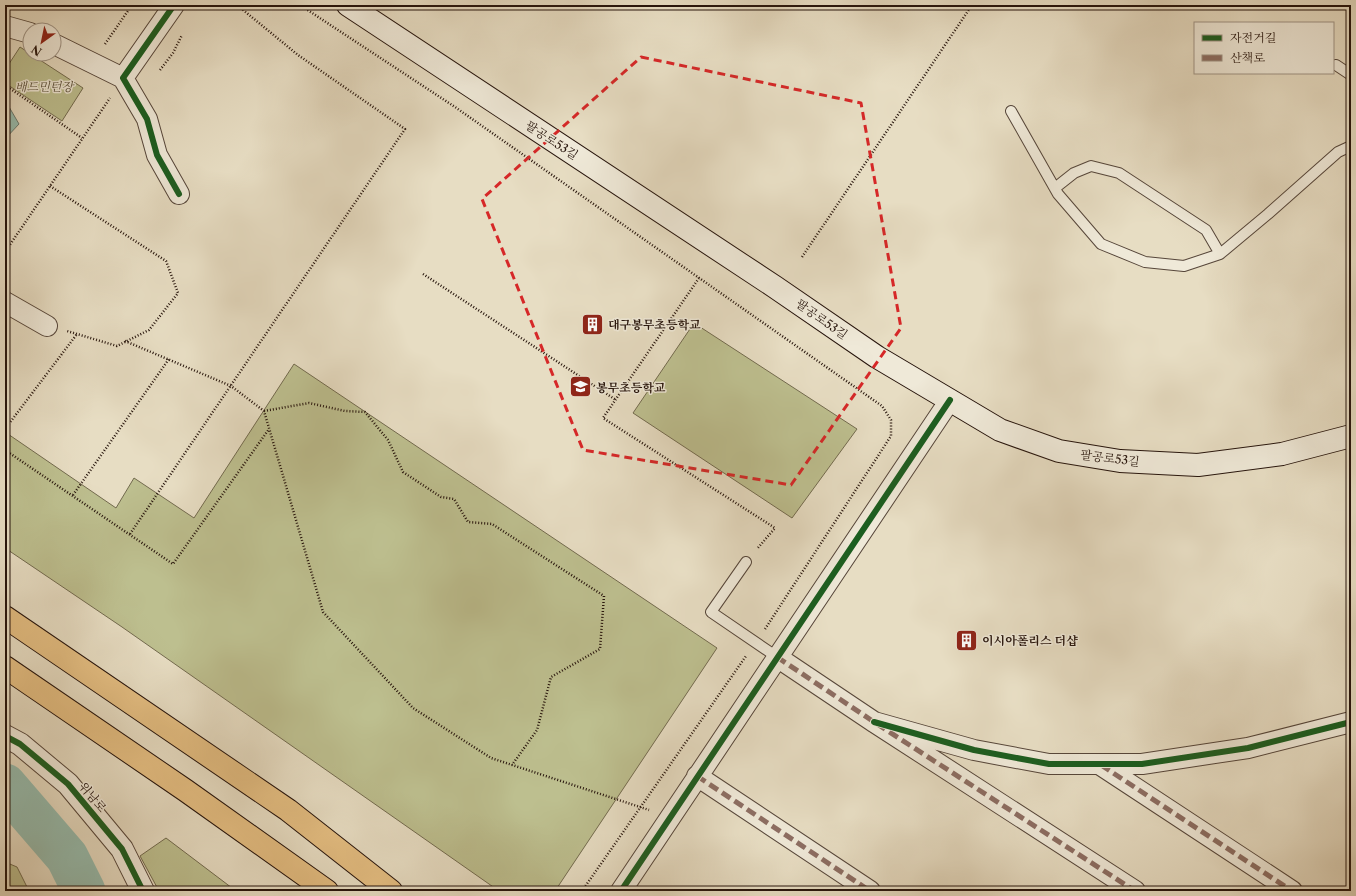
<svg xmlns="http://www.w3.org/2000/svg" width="1356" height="896" viewBox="0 0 1356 896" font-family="'Libre Caslon Text','Noto Serif KR',serif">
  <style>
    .green { fill: #bdbf8f; stroke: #726a4e }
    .water { fill: #97bdaf; stroke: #6a796e }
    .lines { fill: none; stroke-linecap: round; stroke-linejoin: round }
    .river { stroke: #97bdaf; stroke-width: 43 }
    .service-casing { stroke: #56463a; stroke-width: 12 }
    .minor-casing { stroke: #56463a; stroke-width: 22 }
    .tertiary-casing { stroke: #56463a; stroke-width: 24 }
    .secondary-casing { stroke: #26140c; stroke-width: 24 }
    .trunk-casing { stroke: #26140c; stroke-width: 24 }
    .path { stroke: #26140c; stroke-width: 2.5; stroke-dasharray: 1 2; stroke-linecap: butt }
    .service { stroke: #efe9d8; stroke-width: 10 }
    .minor { stroke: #efe9d8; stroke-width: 20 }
    .tertiary { stroke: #efe9d8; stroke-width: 22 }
    .secondary { stroke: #efe9d8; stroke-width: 22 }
    .trunk { stroke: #e4be82; stroke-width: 22 }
    .quiet { stroke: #8d6e63; stroke-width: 5; stroke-dasharray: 10 5; stroke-linecap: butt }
    .cycleway-casing { stroke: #efe9d8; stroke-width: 8 }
    .cycleway { stroke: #1b5e20; stroke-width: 6 }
    .marked { fill: none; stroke: #d62828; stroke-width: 3; stroke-dasharray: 8 5; stroke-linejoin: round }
    .labels { text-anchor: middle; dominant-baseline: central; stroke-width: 3; stroke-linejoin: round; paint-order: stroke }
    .park-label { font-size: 12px; font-style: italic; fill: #5b503a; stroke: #efe9d8 }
    .street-label { font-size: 12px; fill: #26140c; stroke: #efe9d8 }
    .poi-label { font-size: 12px; font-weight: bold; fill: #26140c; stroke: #efe9d8; text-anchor: start }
  </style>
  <rect width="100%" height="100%" fill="#e7ddc3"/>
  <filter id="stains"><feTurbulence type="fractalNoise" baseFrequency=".005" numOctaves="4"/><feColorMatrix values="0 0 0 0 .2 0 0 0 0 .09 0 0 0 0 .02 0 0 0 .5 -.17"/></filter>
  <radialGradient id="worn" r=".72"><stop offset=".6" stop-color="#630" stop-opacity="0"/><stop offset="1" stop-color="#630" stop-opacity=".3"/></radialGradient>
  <path class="green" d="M 20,47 L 83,88 L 62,121 L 5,83 L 5,70 Z
    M 694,323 L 857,429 L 792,518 L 633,413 Z
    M 294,364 L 717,648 L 555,891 L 499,891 L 122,627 L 5,548 L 5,432 L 116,508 L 134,478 L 194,518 Z
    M 166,838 L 236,891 L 159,891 L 140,856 Z
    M 5,862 L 17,867 L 29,891 L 5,891 Z"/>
  <path class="water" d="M 5,100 L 19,124 L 5,139 Z"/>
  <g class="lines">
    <path class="river" d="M 5,785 L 67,857 L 84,891"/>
    <defs>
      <path id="service" d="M 1336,65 L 1351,75
        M 1011,111 L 1058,194 L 1101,244 L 1145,262 L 1184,266 L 1220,254 L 1268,214 L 1338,152 L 1351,146
        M 1055,188 L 1074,173 L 1091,166 L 1119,173 L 1206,230 L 1220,254
        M 746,562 L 711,612 L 777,657"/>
      <path id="minor" d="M 174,5 L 123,78 L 147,119 L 157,155 L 179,194
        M 5,26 L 30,33
        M 54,44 L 123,78
        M 5,302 L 47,326
        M 777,657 L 874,722 L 1135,891
        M 874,722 L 974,750 L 1049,764 L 1142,764 L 1248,748 L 1351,722
        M 1099,764 L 1292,891
        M 697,776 L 870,891
        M 621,891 L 950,400"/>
      <path id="tertiary" d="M 5,736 L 20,744 L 68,784 L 122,849 L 143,891"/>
      <path id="secondary" d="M 348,5 L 775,287 L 877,357 L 1000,430 L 1059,451 L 1120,461 L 1198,465 L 1282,454 L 1351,436"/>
      <path id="trunk" d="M 5,617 L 288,810 L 391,891
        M 5,667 L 185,790 L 327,891"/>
    </defs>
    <use href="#service" class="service-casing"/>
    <use href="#minor" class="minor-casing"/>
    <use href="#tertiary" class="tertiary-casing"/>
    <use href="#secondary" class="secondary-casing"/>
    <use href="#trunk" class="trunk-casing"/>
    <path class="path" d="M 300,5 L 455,107 L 882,406 L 891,420 L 891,436 L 765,629
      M 105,44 L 132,5
      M 160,70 L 173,53 L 182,35
      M 5,85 L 82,138
      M 50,186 L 166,261 L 178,293 L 149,330 L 117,346 L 67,331
      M 5,252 L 110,98
      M 802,257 L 972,5
      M 423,274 L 616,400
      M 699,278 L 603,418 L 775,528 L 757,549
      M 125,341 L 231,386 L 264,411 L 323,612 L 413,708 L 491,758 L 649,810
      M 264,411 L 309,403 L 345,411 L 365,412 L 388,440 L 403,472 L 441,497 L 454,499 L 468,522 L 492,524 L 604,596 L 600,649 L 551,677 L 537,730 L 512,765
      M 5,429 L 77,334
      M 5,450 L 173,564 L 269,429
      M 73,495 L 169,359
      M 130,534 L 405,129 L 298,55 L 237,5
      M 582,891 L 746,656"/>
    <use href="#service" class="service"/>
    <use href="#minor" class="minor"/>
    <use href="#tertiary" class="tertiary"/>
    <use href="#secondary" class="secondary"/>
    <use href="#trunk" class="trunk"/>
    <path class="quiet" d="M 777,657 L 874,722 L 1135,891
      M 1101,765 L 1292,891
      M 697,776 L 870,891"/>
    <defs>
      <path id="cycleway" d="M 174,5 L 123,78 L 147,119 L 157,155 L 179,194
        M 874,722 L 974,750 L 1049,764 L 1142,764 L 1248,748 L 1351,722
        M 5,736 L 20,744 L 68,784 L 122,849 L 143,891
        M 621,891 L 950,400"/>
    </defs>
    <use href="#cycleway" class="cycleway-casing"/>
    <use href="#cycleway" class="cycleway"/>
  </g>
  <path class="marked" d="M 641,57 L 861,103 L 901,328 L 791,485 L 583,450 L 482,199 Z"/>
  <defs>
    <symbol id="building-square" viewBox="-11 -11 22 22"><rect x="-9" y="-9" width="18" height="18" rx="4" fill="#8f2418" stroke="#efe9d8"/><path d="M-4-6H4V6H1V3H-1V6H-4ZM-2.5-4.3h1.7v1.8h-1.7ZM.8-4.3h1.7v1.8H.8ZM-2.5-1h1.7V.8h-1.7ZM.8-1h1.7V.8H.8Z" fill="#fff"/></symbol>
    <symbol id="school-square" viewBox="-11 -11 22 22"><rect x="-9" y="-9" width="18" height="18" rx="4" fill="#8f2418" stroke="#efe9d8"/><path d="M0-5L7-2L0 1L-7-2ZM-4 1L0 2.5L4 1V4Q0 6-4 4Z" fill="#fff"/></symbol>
  </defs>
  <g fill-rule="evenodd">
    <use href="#building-square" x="580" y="312" width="25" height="25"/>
    <use href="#school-square" x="568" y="374" width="25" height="25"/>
    <use href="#building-square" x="954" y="628" width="25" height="25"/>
  </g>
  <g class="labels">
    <g class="park-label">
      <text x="44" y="86">배드민턴장</text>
    </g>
    <g class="street-label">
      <text transform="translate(552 140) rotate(33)">팔공로53길</text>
      <text transform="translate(822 319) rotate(35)">팔공로53길</text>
      <text transform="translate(1110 458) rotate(7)">팔공로53길</text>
      <text transform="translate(93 797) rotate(50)">위남로</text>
    </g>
    <g class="poi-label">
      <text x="608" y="324">대구봉무초등학교</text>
      <text x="596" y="387">봉무초등학교</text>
      <text x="982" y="640">이시아폴리스 더샵</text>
    </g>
  </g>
  <rect width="1356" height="896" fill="none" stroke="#e7ddc3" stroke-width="20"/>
  <rect x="6" y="6" width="1344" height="884" fill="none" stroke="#26140c" stroke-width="2"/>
  <rect x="10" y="10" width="1336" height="876" fill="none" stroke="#26140c"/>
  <rect x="1194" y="22" width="140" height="52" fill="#efe9d8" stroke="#9f9486"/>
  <rect x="1202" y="35" width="20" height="6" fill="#1b5e20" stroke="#9f9486"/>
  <text x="1230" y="42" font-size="12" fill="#26140c">자전거길</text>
  <rect x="1202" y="55" width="20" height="6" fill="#8d6e63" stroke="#9f9486"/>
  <text x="1230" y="62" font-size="12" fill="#26140c">산책로</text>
  <g transform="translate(42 42) rotate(213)"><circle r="19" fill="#efe9d8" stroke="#9f9486"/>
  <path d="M0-3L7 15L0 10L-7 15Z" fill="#8f2418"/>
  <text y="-6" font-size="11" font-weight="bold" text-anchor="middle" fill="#26140c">N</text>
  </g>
  <rect width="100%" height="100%" filter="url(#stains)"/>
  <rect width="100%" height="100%" fill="url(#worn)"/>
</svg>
